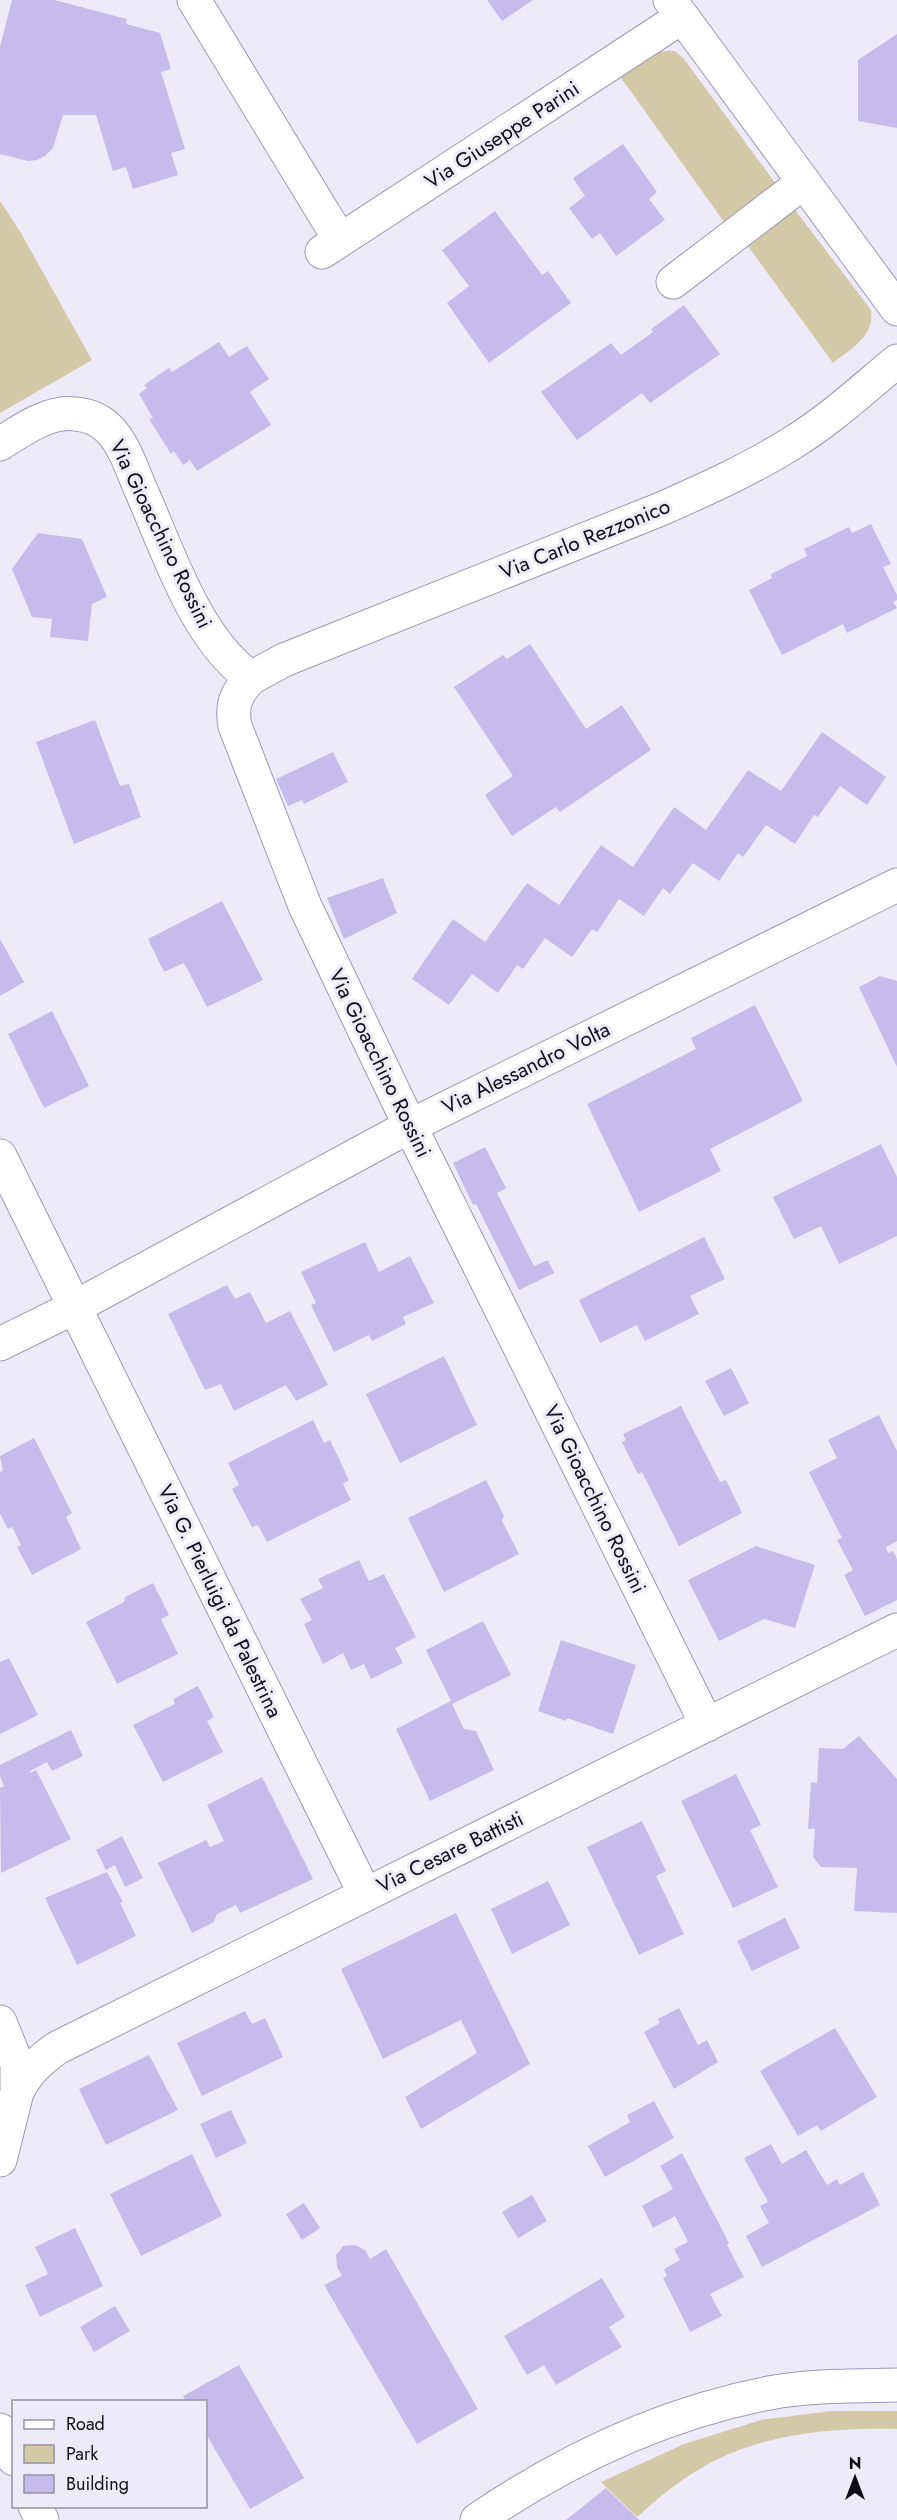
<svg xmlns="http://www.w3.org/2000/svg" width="897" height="2520" viewBox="0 0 897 2520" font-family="Jost,sans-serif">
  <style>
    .green { fill: #d4c9a7 }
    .building { fill: #c5bceb }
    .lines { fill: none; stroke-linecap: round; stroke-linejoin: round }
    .minor-casing { stroke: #9d97b8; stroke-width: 35 }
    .minor { stroke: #fff; stroke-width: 33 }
    .labels { text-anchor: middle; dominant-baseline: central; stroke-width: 6; stroke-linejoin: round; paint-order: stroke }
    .street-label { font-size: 21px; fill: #100d19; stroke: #edebfa }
  </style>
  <rect width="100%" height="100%" fill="#edebfa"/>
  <path class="green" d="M 666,51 L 675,51 L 684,59 L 776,184 L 724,222 L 619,75 L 658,52 Z
    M 0,201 L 21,233 L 92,360 L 0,413 Z
    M 793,207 L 871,310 C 875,336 851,349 833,363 L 747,245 Z
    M 831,2411 L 897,2411 L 897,2429 C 829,2427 758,2434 698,2470 C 676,2483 656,2500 637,2517 L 601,2482 L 684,2444 L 761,2420 Z"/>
  <path class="building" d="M 12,0 L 54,0 L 127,19 L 126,24 L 160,33 L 171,69 L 161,72 L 185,149 L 171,153 L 178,175 L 133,189 L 126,167 L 113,171 L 96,115 L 63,115 L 53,148 L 45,156 L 37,160 L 28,161 L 0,154 L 0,47 Z
    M 487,0 L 533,0 L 502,21 Z
    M 897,34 L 897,128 L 858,121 L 858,60 Z
    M 623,144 L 657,192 L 649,199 L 665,220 L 616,256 L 600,233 L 592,239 L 569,208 L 585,196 L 573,178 Z
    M 495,211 L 542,275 L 548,271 L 571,303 L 489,363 L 447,303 L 469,286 L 442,250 Z
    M 684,305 L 720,354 L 650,403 L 642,393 L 577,440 L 541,392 L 611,343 L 621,355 L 653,332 L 651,329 Z
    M 219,342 L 229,357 L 247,346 L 269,379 L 250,392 L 271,425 L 197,471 L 190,460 L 183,465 L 174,451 L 171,454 L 149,419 L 153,418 L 139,394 L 147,388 L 144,385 L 169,368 L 172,372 Z
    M 871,524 L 891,564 L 883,567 L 897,595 L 897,600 L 893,602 L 897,608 L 847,633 L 843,624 L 782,655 L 749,590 L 772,578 L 771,574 L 807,556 L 804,549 L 849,527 L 852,533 Z
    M 38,533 L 82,539 L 107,597 L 92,604 L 88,641 L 50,637 L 52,619 L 32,617 L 12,569 Z
    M 530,644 L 586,729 L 622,705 L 651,750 L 560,812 L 556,807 L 512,836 L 485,795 L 513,776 L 454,687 L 503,655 L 507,659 Z
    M 95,720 L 120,786 L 129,784 L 141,817 L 74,844 L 36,742 Z
    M 822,732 L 886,777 L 867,805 L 840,786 L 818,817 L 814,815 L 795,844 L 766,825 L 743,857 L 738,853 L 719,881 L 693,863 L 670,894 L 663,888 L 644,916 L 619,899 L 597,932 L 592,929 L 572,957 L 545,938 L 523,969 L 517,965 L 498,993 L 472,974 L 449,1005 L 412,979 L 453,919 L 485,942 L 527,883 L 559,905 L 601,845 L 633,867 L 674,807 L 706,830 L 748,770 L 781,791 Z
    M 333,752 L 348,782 L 304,804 L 302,800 L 288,806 L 276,779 Z
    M 383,878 L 397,913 L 344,939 L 327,898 Z
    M 222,901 L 263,980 L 207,1007 L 184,963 L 164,972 L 148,939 Z
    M 0,939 L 24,982 L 0,996 Z
    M 880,976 L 897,981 L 897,1067 L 859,987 Z
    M 755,1005 L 803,1101 L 710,1149 L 721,1171 L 639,1212 L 587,1104 L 696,1049 L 691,1038 Z
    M 52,1011 L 89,1086 L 44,1108 L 8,1034 Z
    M 881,1144 L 897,1177 L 897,1236 L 839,1264 L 821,1226 L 794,1239 L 773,1197 Z
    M 485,1147 L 506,1188 L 497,1193 L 534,1266 L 548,1260 L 554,1273 L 519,1290 L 476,1204 L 473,1205 L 453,1163 Z
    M 704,1237 L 725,1279 L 690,1296 L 699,1314 L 645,1341 L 637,1325 L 600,1343 L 579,1300 Z
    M 365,1242 L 379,1272 L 410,1256 L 434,1303 L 403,1317 L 406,1324 L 372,1341 L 369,1335 L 334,1352 L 311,1305 L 316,1303 L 301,1272 Z
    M 227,1285 L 235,1299 L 250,1292 L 266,1323 L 290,1311 L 328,1385 L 296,1401 L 286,1385 L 234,1411 L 221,1384 L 205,1390 L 168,1314 Z
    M 444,1356 L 477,1425 L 400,1463 L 366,1394 Z
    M 731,1368 L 749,1403 L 724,1416 L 705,1381 Z
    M 681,1406 L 720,1482 L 726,1480 L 742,1513 L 679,1546 L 642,1472 L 638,1474 L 622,1442 L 626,1440 L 623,1434 Z
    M 879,1415 L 897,1451 L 897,1541 L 886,1547 L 888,1553 L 893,1551 L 897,1559 L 897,1600 L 865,1616 L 844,1575 L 853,1570 L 837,1540 L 842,1538 L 809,1472 L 837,1458 L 828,1440 Z
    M 313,1420 L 324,1443 L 330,1440 L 349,1480 L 343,1484 L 351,1500 L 267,1542 L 258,1525 L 252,1527 L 232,1489 L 239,1485 L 228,1463 Z
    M 34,1438 L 72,1513 L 66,1517 L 81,1549 L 32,1575 L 17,1547 L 21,1545 L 12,1527 L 8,1529 L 0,1514 L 0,1472 L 3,1471 L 0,1456 Z
    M 486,1480 L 504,1516 L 502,1521 L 519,1554 L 444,1592 L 408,1518 Z
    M 756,1546 L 815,1565 L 795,1628 L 764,1619 L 719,1641 L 688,1580 Z
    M 359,1560 L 369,1581 L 384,1574 L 416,1637 L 395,1648 L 403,1663 L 371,1679 L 364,1664 L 351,1670 L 343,1653 L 323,1664 L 304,1624 L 312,1620 L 300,1599 L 323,1588 L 318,1579 Z
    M 153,1583 L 169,1615 L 161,1619 L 178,1654 L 117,1684 L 86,1622 L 124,1602 L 125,1597 Z
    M 483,1621 L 511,1675 L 452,1704 L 464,1729 L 476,1731 L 494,1770 L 430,1801 L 396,1729 L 451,1701 L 426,1650 Z
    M 561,1640 L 636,1665 L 613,1734 L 567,1718 L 566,1721 L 538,1711 Z
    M 9,1658 L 38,1715 L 0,1734 L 0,1662 Z
    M 198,1686 L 214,1717 L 207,1721 L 223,1752 L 163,1782 L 133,1725 L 175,1704 L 173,1699 Z
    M 71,1730 L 83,1756 L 52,1771 L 47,1762 L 30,1771 L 30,1773 L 36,1770 L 71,1839 L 1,1873 L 0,1788 L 4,1786 L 0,1776 L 0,1765 Z
    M 859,1736 L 897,1779 L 897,1913 L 854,1911 L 857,1868 L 821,1867 L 813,1857 L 815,1829 L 808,1829 L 811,1782 L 817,1783 L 819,1748 L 843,1749 Z
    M 736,1774 L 761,1825 L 750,1830 L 778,1887 L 733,1908 L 681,1801 Z
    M 262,1777 L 313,1879 L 240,1913 L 236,1905 L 217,1914 L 214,1922 L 192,1933 L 158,1863 L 206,1840 L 210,1847 L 224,1841 L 207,1805 Z
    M 642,1821 L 666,1871 L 656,1876 L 684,1934 L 639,1955 L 587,1847 Z
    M 122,1836 L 143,1878 L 125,1887 L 115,1865 L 106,1870 L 96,1850 Z
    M 107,1872 L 123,1902 L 120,1903 L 136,1936 L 77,1965 L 45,1898 Z
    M 548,1881 L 570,1925 L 512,1954 L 491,1909 Z
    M 456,1913 L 530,2064 L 421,2129 L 405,2097 L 477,2053 L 461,2020 L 383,2059 L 341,1969 Z
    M 785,1918 L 800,1948 L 752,1971 L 737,1941 Z
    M 679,2008 L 698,2045 L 707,2040 L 718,2062 L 674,2089 L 644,2032 L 660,2023 L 658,2019 Z
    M 245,2011 L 252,2024 L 265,2018 L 283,2057 L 202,2096 L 177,2043 Z
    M 835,2028 L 877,2097 L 821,2131 L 817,2125 L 798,2136 L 760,2071 Z
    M 149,2055 L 178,2110 L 106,2145 L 79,2089 Z
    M 654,2101 L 674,2138 L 605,2177 L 588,2146 L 630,2122 L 627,2115 Z
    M 231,2110 L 247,2143 L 216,2158 L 200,2124 Z
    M 771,2144 L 782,2164 L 806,2150 L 827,2185 L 837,2179 L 840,2185 L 863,2172 L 880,2205 L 762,2267 L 746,2236 L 769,2223 L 760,2206 L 768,2202 L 744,2158 Z
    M 682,2153 L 729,2243 L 727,2245 L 744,2277 L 710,2294 L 722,2316 L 690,2332 L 663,2278 L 667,2276 L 664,2269 L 680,2260 L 674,2249 L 688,2242 L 675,2216 L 653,2228 L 642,2206 L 673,2189 L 660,2166 Z
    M 192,2154 L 222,2216 L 141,2256 L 110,2194 Z
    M 532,2195 L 547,2221 L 518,2238 L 502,2212 Z
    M 304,2203 L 320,2228 L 302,2240 L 286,2214 Z
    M 75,2228 L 103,2286 L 40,2317 L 25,2285 L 48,2274 L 35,2247 Z
    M 355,2245 L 365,2250 L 370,2259 L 386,2249 L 478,2409 L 417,2444 L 324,2285 L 342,2276 L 337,2267 L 336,2255 L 343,2246 Z
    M 602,2278 L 625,2317 L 609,2327 L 622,2347 L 556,2385 L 544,2365 L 527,2375 L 504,2336 Z
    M 115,2306 L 130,2331 L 94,2352 L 80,2327 Z
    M 239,2365 L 304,2478 L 250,2509 L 206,2434 L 206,2402 L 186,2402 L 183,2396 Z
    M 606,2488 L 639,2520 L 566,2520 Z"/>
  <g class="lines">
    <defs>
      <path id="minor" d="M 194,0 L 340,240
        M 670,0 L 897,309
        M 322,252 L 682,17
        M 673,282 L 804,182
        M 0,444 C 20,431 50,410 75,414 C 89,415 102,421 111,431 C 125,447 132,469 140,488 C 168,550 194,637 251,678 C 236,693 231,705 235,726 L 305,906 L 410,1126 L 707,1725
        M 251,678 L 284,660 L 661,509 C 706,489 751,469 792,443 C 830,420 863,389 897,361
        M 0,1156 L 365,1894
        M 0,1344 L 75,1307 L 410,1126 L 897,885
        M 0,2022 L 17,2064 L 17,2092 L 0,2160
        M 17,2092 C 27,2072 39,2061 57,2048 L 897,1630
        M 0,2430 L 14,2459
        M 35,2506 L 42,2520
        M 477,2520 C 565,2460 665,2413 769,2393 C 811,2385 855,2386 897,2385"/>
    </defs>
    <use href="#minor" class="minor-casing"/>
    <use href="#minor" class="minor"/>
  </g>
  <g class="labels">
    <g class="street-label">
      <text transform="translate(502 135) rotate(-33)">Via Giuseppe Parini</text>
      <text transform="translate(161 534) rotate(64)">Via Gioacchino Rossini</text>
      <text transform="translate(585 539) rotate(-22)">Via Carlo Rezzonico</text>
      <text transform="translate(380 1063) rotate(64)">Via Gioacchino Rossini</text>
      <text transform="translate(526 1068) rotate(-26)">Via Alessandro Volta</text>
      <text transform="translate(595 1499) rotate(64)">Via Gioacchino Rossini</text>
      <text transform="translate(220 1601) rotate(64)">Via G. Pierluigi da Palestrina</text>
      <text transform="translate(450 1852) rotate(-26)">Via Cesare Battisti</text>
    </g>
  </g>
  <rect x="12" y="2400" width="195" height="108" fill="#edebfa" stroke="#9592a0" stroke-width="1.5"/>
  <rect x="24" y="2420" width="30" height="9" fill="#ffffff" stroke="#9592a0" stroke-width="1.5"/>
  <text x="66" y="2430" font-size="18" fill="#100d19">Road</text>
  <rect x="24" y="2445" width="30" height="18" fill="#d4c9a7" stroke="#9592a0" stroke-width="1.5"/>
  <text x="66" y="2460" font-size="18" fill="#100d19">Park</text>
  <rect x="24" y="2475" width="30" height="18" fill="#c5bceb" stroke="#9592a0" stroke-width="1.5"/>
  <text x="66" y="2490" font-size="18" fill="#100d19">Building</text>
  <g transform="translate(855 2478)" stroke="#edebfa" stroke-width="4.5" paint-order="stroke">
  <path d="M0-4.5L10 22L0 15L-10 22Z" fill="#100d19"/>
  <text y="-9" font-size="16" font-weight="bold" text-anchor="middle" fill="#100d19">N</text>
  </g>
</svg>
